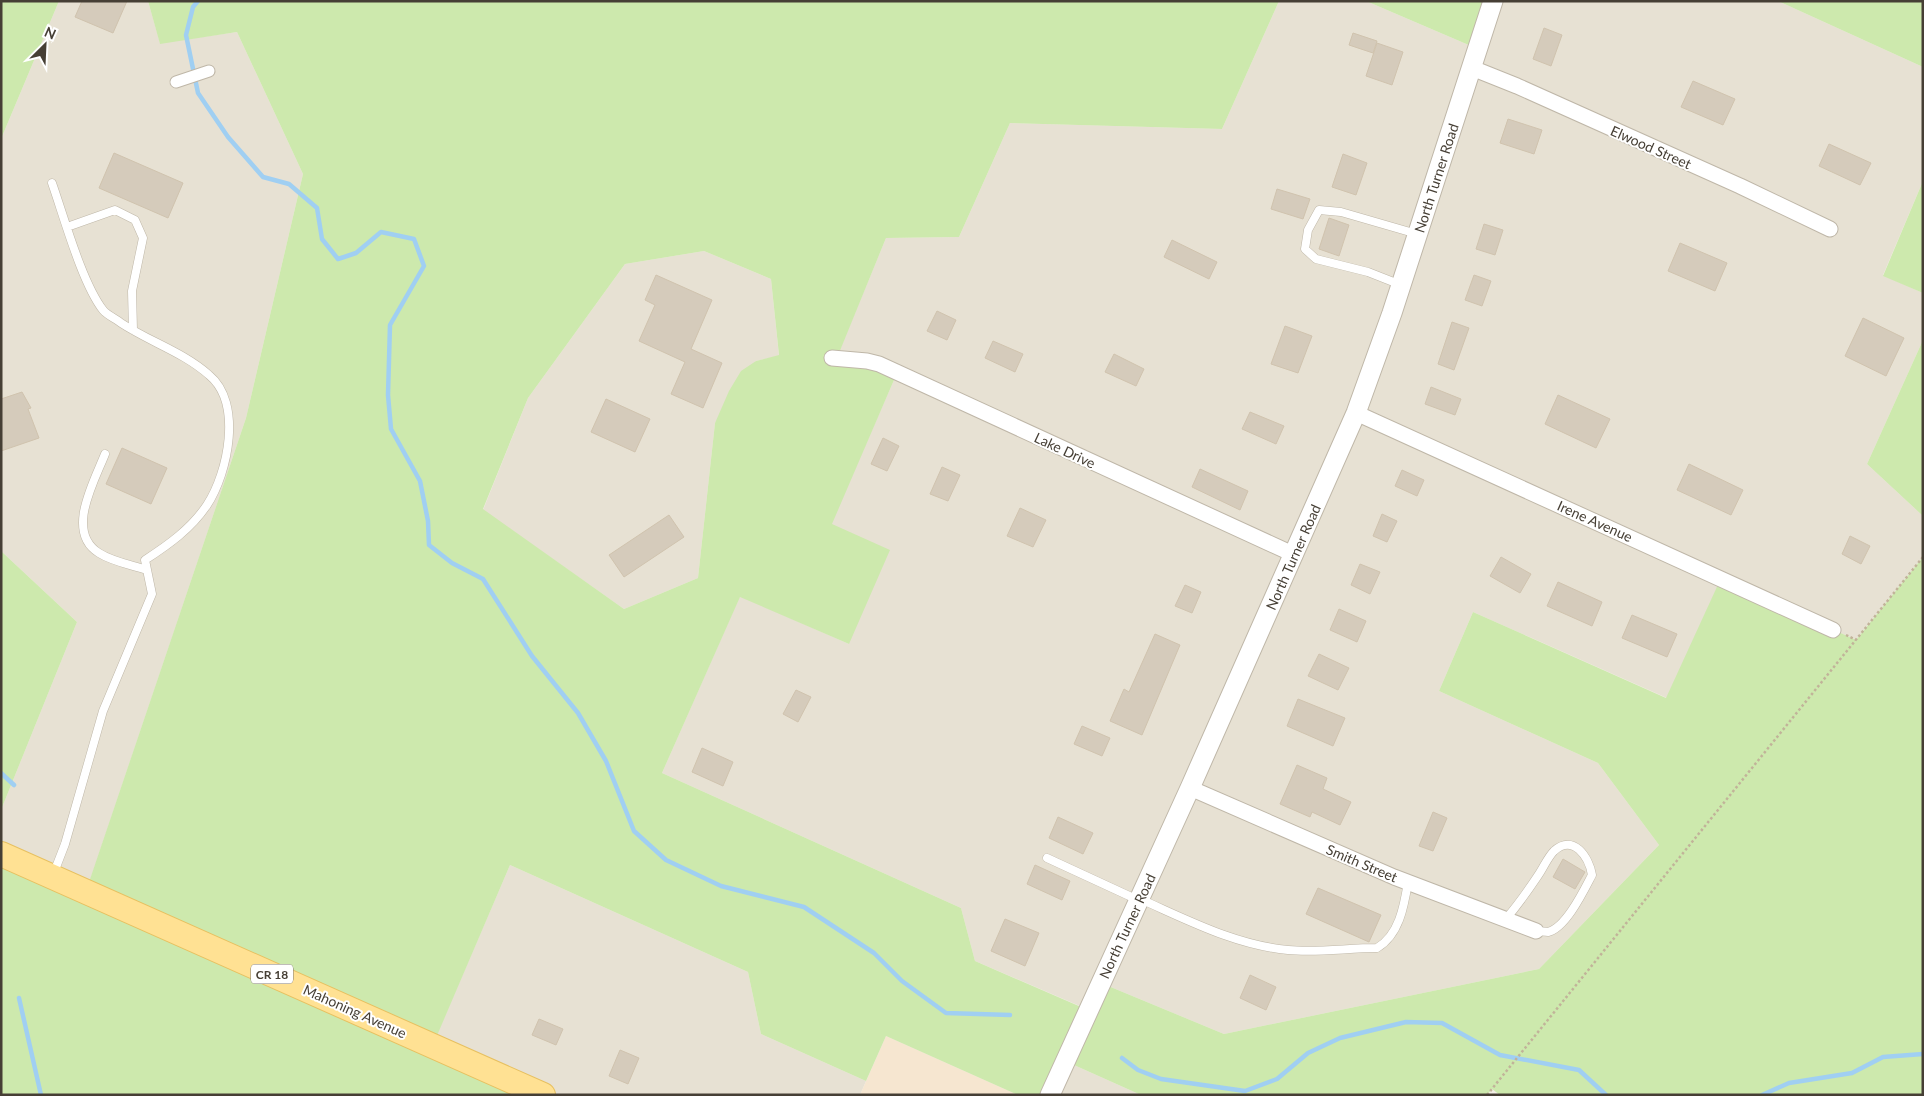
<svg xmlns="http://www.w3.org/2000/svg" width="1924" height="1096" viewBox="0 0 1924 1096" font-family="Lato,sans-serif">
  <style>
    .residential { fill: #e7e1d3 }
    .commercial { fill: #f6e6d0 }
    .green { fill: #cde9ad; fill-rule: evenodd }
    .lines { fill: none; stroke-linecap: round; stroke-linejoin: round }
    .stream { stroke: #a0cff2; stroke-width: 4.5 }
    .building { fill: #d5cbbb; stroke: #d0c3ae }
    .service-casing { stroke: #bfb7a8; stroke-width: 9 }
    .pedestrian-casing { stroke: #bfb7a8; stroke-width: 13 }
    .minor-casing { stroke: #bfb7a8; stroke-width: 17 }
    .tertiary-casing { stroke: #bfb7a8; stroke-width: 21 }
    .primary-casing { stroke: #e7c060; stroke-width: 26 }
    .path { stroke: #c1b399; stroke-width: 2.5; stroke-dasharray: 2.5 2.5; stroke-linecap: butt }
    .service { stroke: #fff; stroke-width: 8 }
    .pedestrian { stroke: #fff; stroke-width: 11 }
    .minor { stroke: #fff; stroke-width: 15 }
    .tertiary { stroke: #fff; stroke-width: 19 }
    .primary { stroke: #ffe193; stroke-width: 24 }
    .labels { text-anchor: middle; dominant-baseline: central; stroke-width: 4; stroke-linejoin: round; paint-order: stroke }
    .shield { fill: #fff; stroke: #7e7972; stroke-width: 1 }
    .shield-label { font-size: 12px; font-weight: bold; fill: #463f35 }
    .street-label { font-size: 14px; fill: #463f35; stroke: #fff }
  </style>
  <rect width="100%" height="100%" fill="#f3efe6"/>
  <path class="residential" d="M 59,1 L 148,1 L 160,43 L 237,32 L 303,174 L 246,418 L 86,892 L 1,854 L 1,810 L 77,622 L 1,551 L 1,139 Z
    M 1279,1 L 1366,1 L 1478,49 L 1493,1 L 1778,1 L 1923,67 L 1923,181 L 1883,275 L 1923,293 L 1923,340 L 1867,464 L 1923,516 L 1923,557 L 1856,640 L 1721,579 L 1667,698 L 1473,612 L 1439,691 L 1598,763 L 1659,845 L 1539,969 L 1224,1034 L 1101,983 L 1089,1010 L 975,961 L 961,908 L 662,773 L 740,596 L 849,644 L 831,524 L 897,373 L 836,359 L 886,238 L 959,237 L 1010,123 L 1222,129 Z
    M 704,251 L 771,279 L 779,356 L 756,361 L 715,423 L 698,578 L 624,609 L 483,510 L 528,398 L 625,264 Z
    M 510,865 L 748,972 L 761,1034 L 866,1081 L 860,1095 L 543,1095 L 432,1046 Z
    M 1065,1061 L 1141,1095 L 1050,1095 Z"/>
  <path class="commercial" d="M 886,1036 L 1018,1095 L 860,1095 Z"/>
  <path class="green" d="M 1,1 L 59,1 L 1,139 Z
    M 148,1 L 1279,1 L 1222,129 L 1010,123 L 959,237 L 886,238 L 837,358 L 897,373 L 832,524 L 890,550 L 849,644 L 740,597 L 662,773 L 961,908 L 975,961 L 1088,1010 L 1101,983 L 1224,1034 L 1539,969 L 1659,845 L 1598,763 L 1439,691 L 1473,612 L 1666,698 L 1721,578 L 1856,640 L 1923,557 L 1923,1095 L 1500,1095 L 1492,1089 L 1487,1095 L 1141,1095 L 1065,1061 L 1050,1095 L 1018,1095 L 886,1036 L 866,1081 L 761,1034 L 748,972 L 510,865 L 433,1045 L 543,1095 L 1,1095 L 1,854 L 86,891 L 246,418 L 303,174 L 237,32 L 160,44 ZM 704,251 L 771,279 L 779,355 L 756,361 L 741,371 L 729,391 L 715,423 L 698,578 L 624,609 L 483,509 L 528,398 L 625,264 Z
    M 1366,1 L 1493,1 L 1478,49 Z
    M 1778,1 L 1923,1 L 1923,67 Z
    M 1923,181 L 1923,293 L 1883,276 Z
    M 1923,340 L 1923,516 L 1867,464 Z
    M 1,551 L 77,622 L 1,810 Z"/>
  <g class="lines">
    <path class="stream" d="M 198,1 L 193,7 L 186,35 L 198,93 L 228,137 L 263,177 L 289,184 L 317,208 L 322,239 L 338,259 L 356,253 L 381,232 L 414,239 L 424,266 L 390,325 L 388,395 L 391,429 L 420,481 L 428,521 L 429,545 L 452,563 L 483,579 L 532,656 L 578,713 L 606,761 L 634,831 L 666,860 L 721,886 L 804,907 L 874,953 L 902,981 L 946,1013 L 1010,1015
      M 1,773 L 14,785
      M 19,998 L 41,1095
      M 1122,1058 L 1138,1070 L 1161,1079 L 1245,1091 L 1277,1079 L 1308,1053 L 1340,1038 L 1406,1022 L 1442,1023 L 1500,1055 L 1579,1070 L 1606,1095
      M 1762,1095 L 1789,1083 L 1852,1073 L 1883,1057 L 1923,1054"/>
  </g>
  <path class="building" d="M 82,1 L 127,1 L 113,33 L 75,17 Z
    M 1544,28 L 1562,35 L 1551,66 L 1533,59 Z
    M 1353,33 L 1377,41 L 1373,53 L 1349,45 Z
    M 1377,43 L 1403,52 L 1392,85 L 1366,76 Z
    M 1693,81 L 1735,99 L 1723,125 L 1681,107 Z
    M 1508,119 L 1542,130 L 1534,154 L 1500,143 Z
    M 1829,144 L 1871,163 L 1860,185 L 1819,166 Z
    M 114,153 L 183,183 L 168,218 L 99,188 Z
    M 1343,154 L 1367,163 L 1356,195 L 1332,187 Z
    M 1277,189 L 1310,199 L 1303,219 L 1271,209 Z
    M 1329,218 L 1349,225 L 1339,256 L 1319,249 Z
    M 1484,224 L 1503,230 L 1495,255 L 1476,249 Z
    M 1172,240 L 1217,262 L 1209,279 L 1164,257 Z
    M 1680,243 L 1727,263 L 1715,291 L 1668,271 Z
    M 656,275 L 712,300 L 691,349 L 722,363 L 703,408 L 671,394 L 685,362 L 639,341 L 655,305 L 645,300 Z
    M 1474,275 L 1491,281 L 1482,306 L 1465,300 Z
    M 937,311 L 956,320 L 947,340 L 927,331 Z
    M 1863,318 L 1904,338 L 1886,376 L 1845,356 Z
    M 1452,322 L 1469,328 L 1454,370 L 1438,364 Z
    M 1285,326 L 1312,336 L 1298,373 L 1271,364 Z
    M 993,341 L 1023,354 L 1015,372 L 985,358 Z
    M 1114,354 L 1144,369 L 1136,386 L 1105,372 Z
    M 1431,387 L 1461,399 L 1455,415 L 1425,404 Z
    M 22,392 L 31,408 L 28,409 L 39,438 L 1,451 L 1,399 Z
    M 1558,395 L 1610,419 L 1596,448 L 1545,424 Z
    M 606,399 L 650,419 L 635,452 L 591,432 Z
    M 1250,412 L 1284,426 L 1276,444 L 1242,429 Z
    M 883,438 L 899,446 L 887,471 L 871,464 Z
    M 122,448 L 167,468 L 151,504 L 106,484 Z
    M 1689,464 L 1743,490 L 1731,515 L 1677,490 Z
    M 942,467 L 960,475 L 948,501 L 930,494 Z
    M 1200,469 L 1248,491 L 1240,510 L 1192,487 Z
    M 1402,470 L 1424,480 L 1417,496 L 1395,486 Z
    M 1020,508 L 1046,520 L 1033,547 L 1007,536 Z
    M 1382,514 L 1397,521 L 1387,542 L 1373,536 Z
    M 669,515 L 684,537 L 624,577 L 609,555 Z
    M 1850,536 L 1870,546 L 1861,564 L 1842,554 Z
    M 1501,557 L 1531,574 L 1520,593 L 1490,576 Z
    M 1360,564 L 1380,572 L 1370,594 L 1351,585 Z
    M 1558,582 L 1602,602 L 1592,626 L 1547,606 Z
    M 1185,585 L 1201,592 L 1192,613 L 1175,606 Z
    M 1339,609 L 1366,621 L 1357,642 L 1330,630 Z
    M 1632,615 L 1677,634 L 1667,657 L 1622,638 Z
    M 1155,634 L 1180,645 L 1142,735 L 1110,721 L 1124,689 L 1129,692 Z
    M 1319,654 L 1349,668 L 1338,690 L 1308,676 Z
    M 796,690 L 811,697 L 798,722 L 783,714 Z
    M 1298,699 L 1345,718 L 1333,746 L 1287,726 Z
    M 1082,726 L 1110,738 L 1102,756 L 1074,744 Z
    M 702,748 L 733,762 L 723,786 L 692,772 Z
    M 1297,765 L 1327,778 L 1323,789 L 1351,802 L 1340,825 L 1312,812 L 1310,817 L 1280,804 Z
    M 1433,812 L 1447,818 L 1433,851 L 1419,846 Z
    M 1058,817 L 1093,833 L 1083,854 L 1049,838 Z
    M 1563,859 L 1585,872 L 1575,889 L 1553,877 Z
    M 1035,865 L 1070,881 L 1062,900 L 1027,884 Z
    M 1318,888 L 1381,915 L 1369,942 L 1306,914 Z
    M 1005,919 L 1039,933 L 1025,966 L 991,951 Z
    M 1250,975 L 1276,987 L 1266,1010 L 1240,998 Z
    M 539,1019 L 563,1029 L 556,1045 L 532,1035 Z
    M 620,1050 L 639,1058 L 628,1084 L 609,1076 Z"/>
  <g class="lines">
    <defs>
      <path id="service" d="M 52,183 C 64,217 82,283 103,310 C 107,315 116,319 121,323 C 150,342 183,352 209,375 C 243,403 228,473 207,505 C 191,529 168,545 145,560 L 152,594 L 103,711 L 65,844 L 53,875
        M 67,227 L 115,210 L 135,220 L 143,238 L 132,291 L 133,330
        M 1401,285 L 1368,272 L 1316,259 L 1305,249 L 1308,230 L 1319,210 L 1341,212 L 1417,234
        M 105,454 C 94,482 65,532 99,553 C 113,562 132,565 147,570
        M 1047,858 L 1138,900
        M 1140,899 C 1188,920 1235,945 1288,950 C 1317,953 1348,948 1377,948 C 1399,935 1404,907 1408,882
        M 1505,920 C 1517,906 1527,892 1537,877 C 1543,869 1547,858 1554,851 C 1573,833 1589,857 1592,875 C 1584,890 1566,928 1548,932 C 1545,932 1540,931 1536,931"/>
      <path id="pedestrian" d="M 176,82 L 209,71"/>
      <path id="minor" d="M 1472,68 L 1517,86 L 1740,186 L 1830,229
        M 832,358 L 867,361 L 879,364 L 1295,555
        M 1356,413 L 1833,630
        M 1190,788 L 1394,877 L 1536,931"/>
      <path id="tertiary" d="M 1050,1095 L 1190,788 L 1356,413 L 1392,313 L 1493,1"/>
      <path id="primary" d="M 1,854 L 543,1095"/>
    </defs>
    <use href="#service" class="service-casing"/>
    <use href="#pedestrian" class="pedestrian-casing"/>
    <use href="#minor" class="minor-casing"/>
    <use href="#tertiary" class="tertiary-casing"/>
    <use href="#primary" class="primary-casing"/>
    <path class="path" d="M 1846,635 L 1856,640
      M 1487,1095 L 1923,557"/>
    <use href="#service" class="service"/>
    <use href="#pedestrian" class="pedestrian"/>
    <use href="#minor" class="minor"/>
    <use href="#tertiary" class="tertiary"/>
    <use href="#primary" class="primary"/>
  </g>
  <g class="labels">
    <rect class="shield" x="251" y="964.5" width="42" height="19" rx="4"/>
    <g class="shield-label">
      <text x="272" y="974">CR 18</text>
    </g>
    <g class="street-label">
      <text transform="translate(1651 147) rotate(24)">Elwood Street</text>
      <text transform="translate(1436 178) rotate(-72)">North Turner Road</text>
      <text transform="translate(1065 450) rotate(25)">Lake Drive</text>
      <text transform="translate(1595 521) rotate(24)">Irene Avenue</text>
      <text transform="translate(1293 557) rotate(-66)">North Turner Road</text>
      <text transform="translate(1362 863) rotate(23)">Smith Street</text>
      <text transform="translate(1127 926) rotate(-65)">North Turner Road</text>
      <text transform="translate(355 1011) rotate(24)">Mahoning Avenue</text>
    </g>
  </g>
  <rect width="1924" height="1096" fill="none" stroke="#463f35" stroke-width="5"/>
  <g transform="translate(45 45) rotate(24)" stroke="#ffffff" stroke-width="4" paint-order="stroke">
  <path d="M0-4L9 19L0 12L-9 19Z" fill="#463f35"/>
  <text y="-8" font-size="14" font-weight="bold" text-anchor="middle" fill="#463f35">N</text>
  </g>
</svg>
